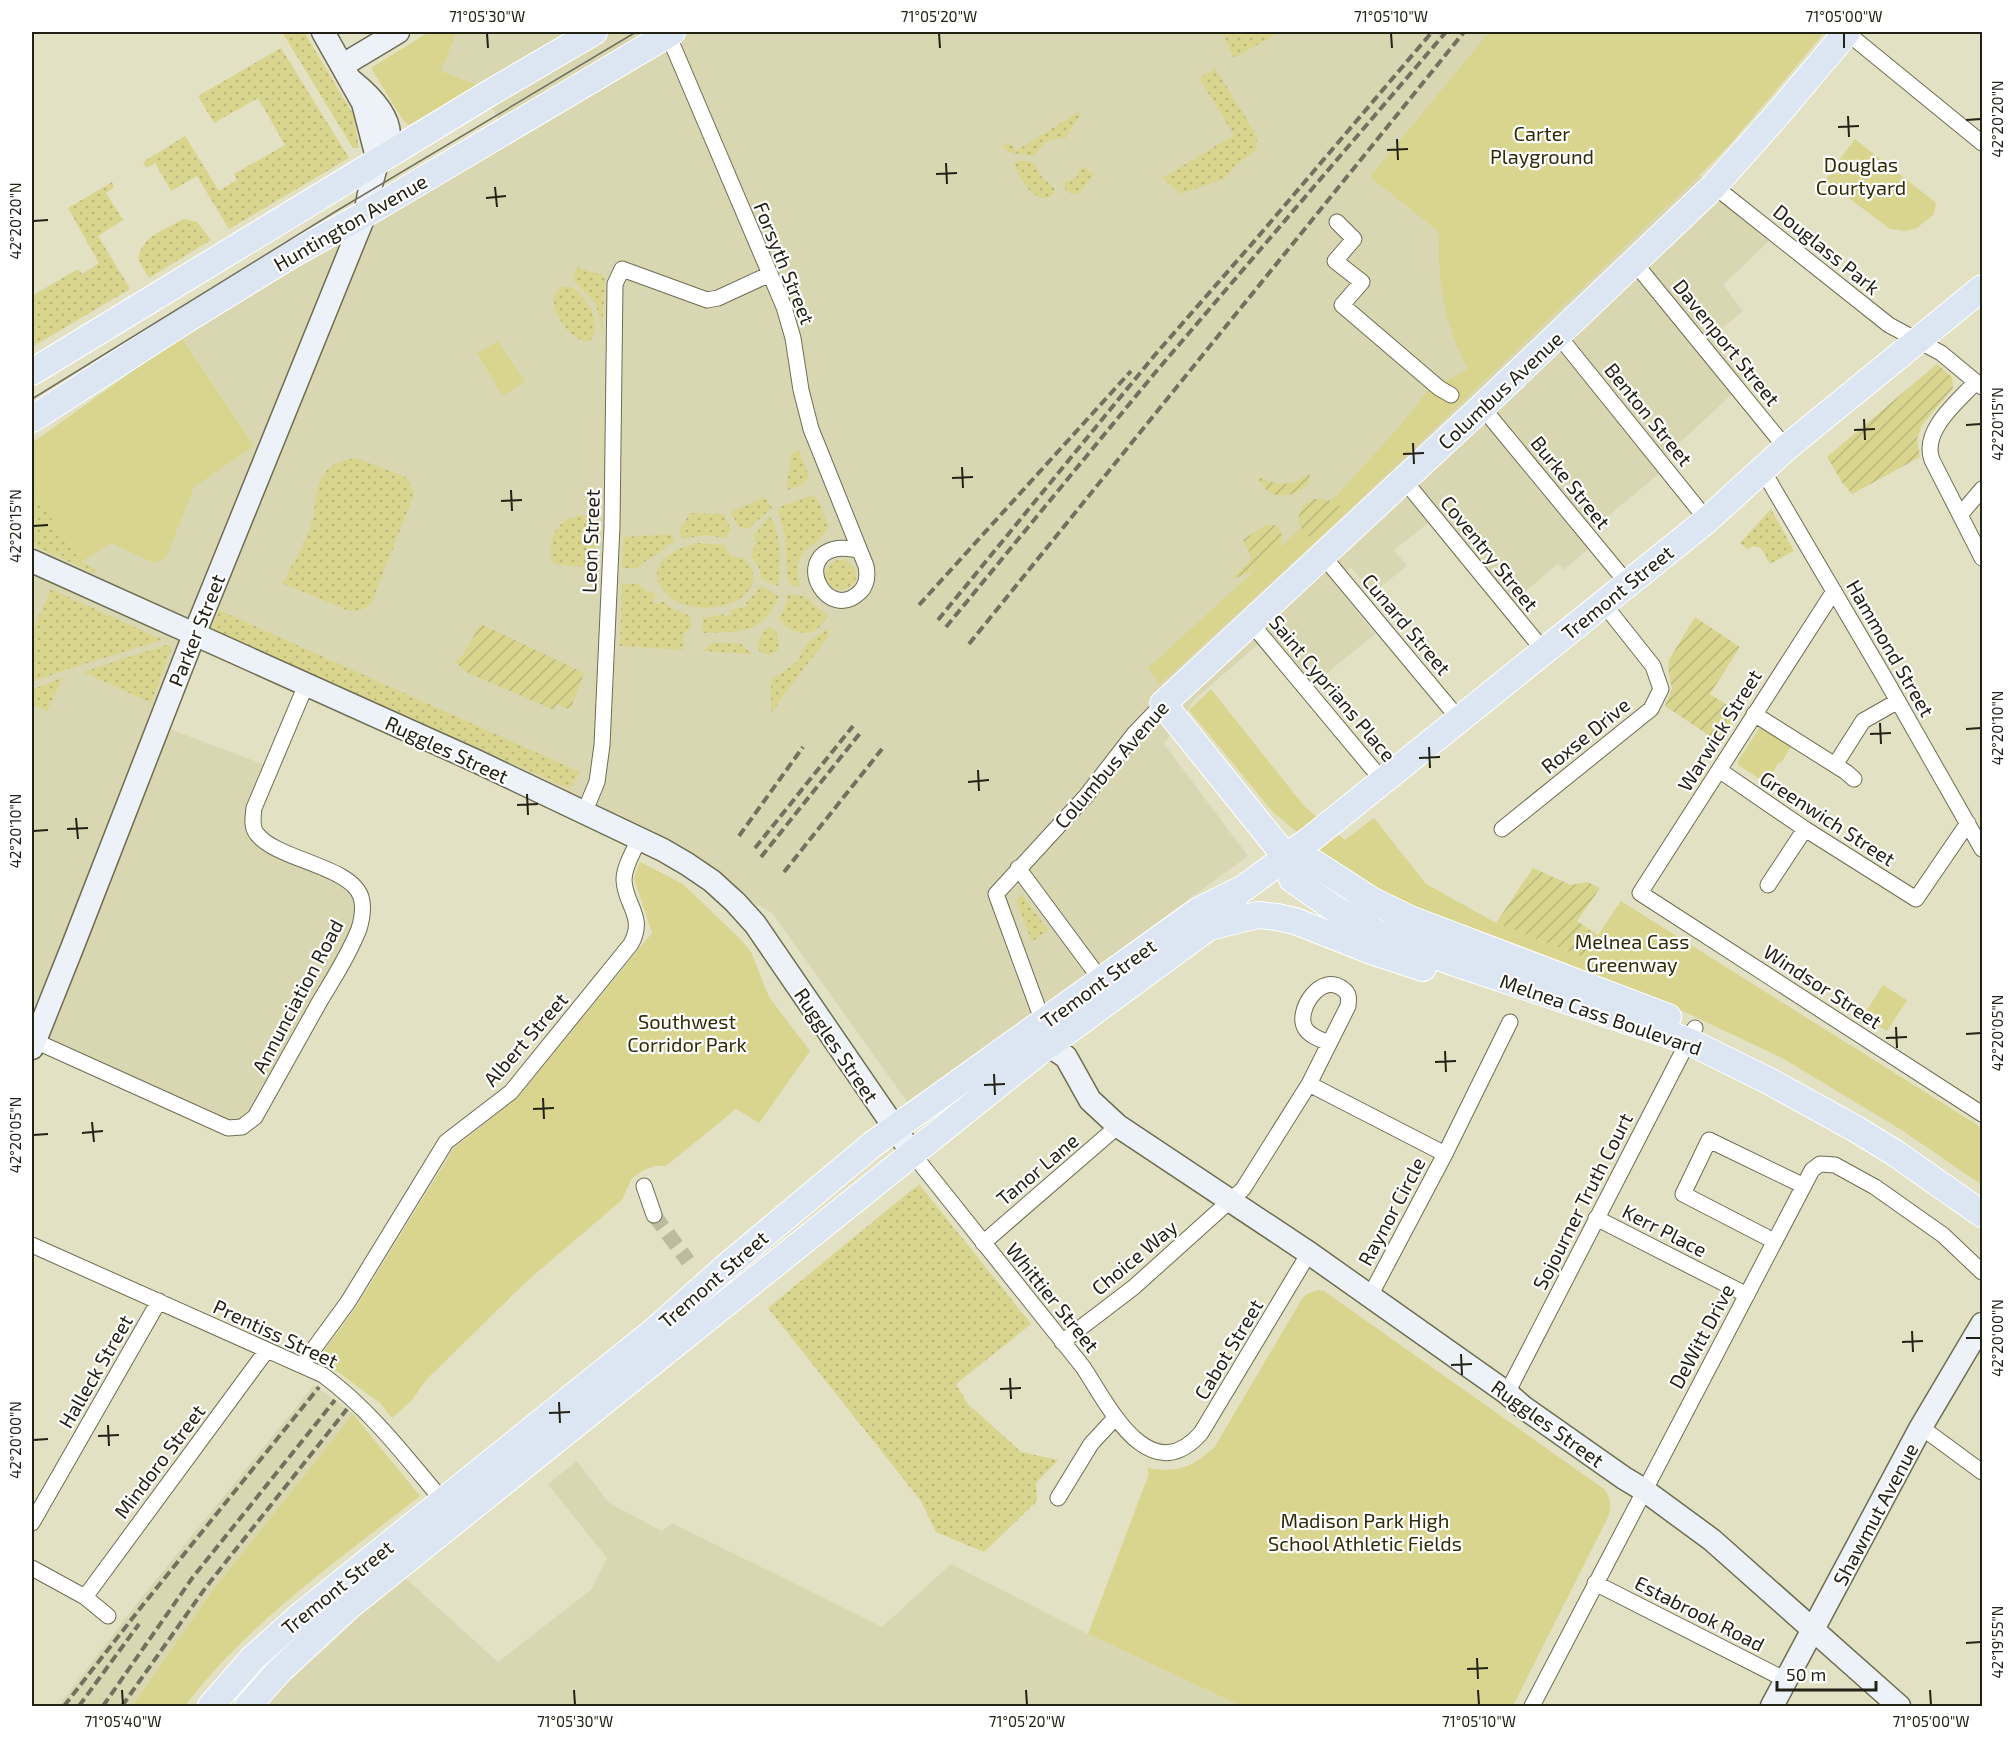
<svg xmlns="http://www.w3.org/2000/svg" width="2014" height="1738" viewBox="0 0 2014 1738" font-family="'Exo 2',sans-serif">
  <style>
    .built { fill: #d9d7b2 }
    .grass { fill: url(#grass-dots) }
    .park { fill: #d9d58f }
    .garden { fill: url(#garden-furrows) }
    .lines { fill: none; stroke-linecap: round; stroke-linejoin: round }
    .street-tunnel { stroke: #bcbba0; stroke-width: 15; stroke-dasharray: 15 8; stroke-linecap: butt }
    .street-casing { stroke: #6e6d52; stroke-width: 17 }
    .secondary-casing { stroke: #6e6d52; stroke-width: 25 }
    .primary-casing { stroke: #fff; stroke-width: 28 }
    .street { stroke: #fff; stroke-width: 15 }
    .secondary { stroke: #edf2f9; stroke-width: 22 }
    .primary { stroke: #dce6f3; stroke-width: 26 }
    .tram { stroke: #72715e; stroke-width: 1.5 }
    .rail { stroke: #72715e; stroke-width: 4; stroke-dasharray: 9 4.5; stroke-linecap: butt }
    .ticks { fill: none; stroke: #222116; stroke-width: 2 }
    .labels { text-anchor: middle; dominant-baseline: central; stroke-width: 4.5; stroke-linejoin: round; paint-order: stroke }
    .park-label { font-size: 20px; fill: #2f2c05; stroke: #fff }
    .street-label { font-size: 20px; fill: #222116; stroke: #fff }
    .neatline { fill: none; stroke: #222116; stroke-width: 2 }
    .ticks-label { font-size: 15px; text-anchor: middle; fill: #222116 }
  </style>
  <defs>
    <pattern id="grass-dots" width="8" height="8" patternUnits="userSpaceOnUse" patternTransform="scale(1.5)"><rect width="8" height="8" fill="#d9d58f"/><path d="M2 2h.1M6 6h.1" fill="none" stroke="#bab77b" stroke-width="1.8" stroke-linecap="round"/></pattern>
    <pattern id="garden-furrows" width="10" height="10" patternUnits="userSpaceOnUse" patternTransform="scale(1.5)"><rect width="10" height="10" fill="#d9d58f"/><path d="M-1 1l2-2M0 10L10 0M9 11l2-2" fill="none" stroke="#bab77b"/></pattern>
  </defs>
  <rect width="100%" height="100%" fill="#e2e1c3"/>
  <path class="built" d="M 457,32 L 1786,32 L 1809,51 L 1732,142 L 1700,175 L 1769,241 L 1723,285 L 1743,311 L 1711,338 L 1746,381 L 1656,465 L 1661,472 L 1584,536 L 1592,546 L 1563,570 L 1558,564 L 1501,612 L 1428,523 L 1394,550 L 1407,566 L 1373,593 L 1351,567 L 1333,582 L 1375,634 L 1306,690 L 1264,639 L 1195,699 L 1164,744 L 1248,856 L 909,1104 L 772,913 L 705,876 L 194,635 L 159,725 L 271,767 L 254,808 L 256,833 L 353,885 L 363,915 L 242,1127 L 32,1048 L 32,443 L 181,337 L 365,214 L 505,130 L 478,85 L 441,71 Z
    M 314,1385 L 353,1414 L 212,1591 L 132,1706 L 58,1706 L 138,1602 Z
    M 577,1461 L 609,1503 L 662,1531 L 672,1523 L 882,1627 L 951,1564 L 1088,1634 L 1241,1706 L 263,1706 L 403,1576 L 498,1662 L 592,1589 L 607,1558 L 548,1484 Z"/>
  <path class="grass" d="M 282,32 L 304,32 L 353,114 L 359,148 L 353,148 Z
    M 1222,32 L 1280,32 L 1238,56 L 1233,57 Z
    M 281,48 L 349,158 L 229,229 L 197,176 L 171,191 L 155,163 L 146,168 L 143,162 L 185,136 L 219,191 L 237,180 L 234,174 L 285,145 L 258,98 L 214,123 L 198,96 Z
    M 1215,68 L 1257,136 L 1256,150 L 1238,164 L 1224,179 L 1181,194 L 1162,178 L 1234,135 L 1199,78 Z
    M 1078,112 L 1080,115 L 1065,139 C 1052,136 1041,143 1036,156 L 1012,153 L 1005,150 L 1003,146 L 1010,142 L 1016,151 Z
    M 1019,160 L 1035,163 L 1041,176 L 1054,188 L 1054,194 C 1036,209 1020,178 1014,164 Z
    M 1082,166 L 1095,174 L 1078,194 L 1072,194 L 1066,191 L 1064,186 L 1065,182 L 1077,177 Z
    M 112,182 L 114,187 L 106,193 L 123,220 L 98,236 L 130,289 L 32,347 L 32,296 L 78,269 L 82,274 L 99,263 L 68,208 Z
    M 185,219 L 197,222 L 211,240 L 149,278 L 138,259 C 142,237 161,232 179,221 Z
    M 577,267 L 602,275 L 605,279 L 602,335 L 596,304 L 573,279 Z
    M 561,287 L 572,287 C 587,297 606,327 588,342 C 568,340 541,301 561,287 Z
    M 799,450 L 809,477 L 806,480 L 805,484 L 788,490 L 787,482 L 792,453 Z
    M 357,458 L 405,477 L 410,482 L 414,495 L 371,604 L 361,610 L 349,611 L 282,583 C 292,566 303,547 310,528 C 320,495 310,463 357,458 Z
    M 32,489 L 81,562 L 96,569 L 94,573 L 32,545 Z
    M 813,495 L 817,498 L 829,526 C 820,550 789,545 800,585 L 795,588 L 789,582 L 787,577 L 785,535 L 778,511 L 782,506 Z
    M 765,497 L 772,508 L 748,529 L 739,527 L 730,512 Z
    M 1771,509 L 1794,551 L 1770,564 L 1761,548 L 1754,546 L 1747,549 L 1740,543 Z
    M 690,513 L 724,514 L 731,530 L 725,538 L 705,535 L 683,539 L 679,530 Z
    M 583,515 L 592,517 L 596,522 L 597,534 L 594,561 L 584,567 L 553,564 C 551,559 551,556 551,550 C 551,529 563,518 583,515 Z
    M 769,516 C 782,534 782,565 778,586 L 761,579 L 760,570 L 751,555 L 756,543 L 754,536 Z
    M 672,534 L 675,542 L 664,546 L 665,548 C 656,556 646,559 637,568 L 622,568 L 623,537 Z
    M 698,543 L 724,545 L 731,556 C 735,557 740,557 744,559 C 748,561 750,566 752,570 C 763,607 688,622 664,591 C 642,564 676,548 698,543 Z
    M826 575a15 15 0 1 1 30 0a15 15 0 1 1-30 0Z
    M 622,584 L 638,584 L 648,592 L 655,593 L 656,595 L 653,600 L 655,604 L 658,604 L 663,601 L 676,612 L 677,610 L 690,616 L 691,627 L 684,633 L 683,650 L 620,646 Z
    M 761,586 L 779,596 C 763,634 742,632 704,633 L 702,630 L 703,618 L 723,614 L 724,617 L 731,614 L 730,611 L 739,607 L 741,609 L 747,605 L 746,603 Z
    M 51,589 L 163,640 L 68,669 L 32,682 L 32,632 Z
    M 787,594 L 804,596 L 828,616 C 824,621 820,628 814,631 C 802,636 786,630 779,619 L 787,602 Z
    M 219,610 L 580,772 L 570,789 L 211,628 Z
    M 769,627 C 779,631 781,642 777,651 L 770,655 L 760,652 L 757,647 L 762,634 Z
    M 829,628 L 828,637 L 771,712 L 771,680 L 797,662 L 807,643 Z
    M 712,643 L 740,643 L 752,654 L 703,651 Z
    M 166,645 L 172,647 L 151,703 L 83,672 Z
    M 63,677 L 47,711 L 32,705 L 32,690 Z
    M 1022,895 L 1048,930 L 1032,942 L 1016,900 Z
    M 919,1184 L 1031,1324 L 956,1384 L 967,1403 L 1021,1452 L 1058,1460 L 1036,1483 L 1037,1501 L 984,1552 L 936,1532 L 921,1501 L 768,1308 Z"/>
  <path class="park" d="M 429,32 L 457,32 L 441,71 L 478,85 L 409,125 L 403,120 L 371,68 Z
    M 1489,32 L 1825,32 L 1732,142 L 1710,165 L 1326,532 L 1160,684 L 1148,668 L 1337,495 L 1398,428 L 1431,387 L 1437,391 L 1444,382 L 1468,369 C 1452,339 1442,307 1440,274 C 1438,259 1440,245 1438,231 L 1370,177 Z
    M 1855,139 L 1936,203 L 1934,214 L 1917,228 L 1906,231 L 1890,229 L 1825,180 Z
    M 181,337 L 254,446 L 194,487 L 166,558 L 154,563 L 111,543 L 81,562 L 32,489 L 32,443 Z
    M 498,341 L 525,382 L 503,396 L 477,353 Z
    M 1211,689 L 1304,806 L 1345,840 L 1374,818 L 1426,884 L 1496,923 L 1583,957 L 1621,901 L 1982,1128 L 1982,1185 L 1903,1131 L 1784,1059 L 1668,1004 L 1405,906 L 1337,866 L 1272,811 L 1189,710 Z
    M 1760,727 L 1763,727 L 1792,745 L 1781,763 L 1779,762 L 1766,783 L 1738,765 L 1738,761 Z
    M 640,862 L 683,884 L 740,939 L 751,952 L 769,997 L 810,1051 L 759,1123 L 736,1109 L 666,1166 L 655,1166 L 644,1170 L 632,1178 L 622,1200 L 527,1281 L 426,1380 L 412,1400 L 392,1418 L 380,1403 L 319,1358 L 356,1307 L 454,1148 L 517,1098 L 652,933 L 634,878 Z
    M 1883,985 L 1907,1000 L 1887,1031 L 1863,1016 Z
    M 1318,1290 L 1324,1291 L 1604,1489 C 1612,1500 1612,1508 1607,1519 L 1513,1706 L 1241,1706 L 1088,1634 L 1149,1474 L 1147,1468 C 1179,1473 1190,1468 1214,1448 L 1302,1299 L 1307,1294 Z
    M 353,1414 L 420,1496 C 337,1561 249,1622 185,1706 L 132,1706 L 212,1591 Z"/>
  <path class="garden" d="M 1937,364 L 1952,377 L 1953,388 L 1922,425 L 1917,439 L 1920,457 L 1852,494 L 1842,482 L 1827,457 Z
    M 1310,472 L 1308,485 C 1290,500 1267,501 1257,476 C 1276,486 1293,488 1310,472 Z
    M 1315,499 C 1324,499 1335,500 1341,508 L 1309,537 C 1293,525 1296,505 1315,499 Z
    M 1265,525 L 1275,525 C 1300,545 1251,577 1232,578 L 1251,560 L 1250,554 L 1243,540 Z
    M 1695,617 L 1740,647 L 1710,694 L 1739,713 L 1722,744 L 1665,706 L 1672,689 L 1668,668 L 1669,660 Z
    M 481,624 L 584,673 L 570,710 L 557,704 L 554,710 L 468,673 L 455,662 L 464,653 Z
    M 1533,868 L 1571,885 L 1588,882 L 1600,888 L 1577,921 L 1598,935 L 1583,957 L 1496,923 Z"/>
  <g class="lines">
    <path class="street-tunnel" d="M 654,1215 L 688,1261"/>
    <defs>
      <path id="street" d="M 667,32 L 784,307 L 793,338 L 801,390 L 811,429 L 866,566 C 868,576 867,585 860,592 C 828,623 793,559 835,549 C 843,547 851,549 859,550
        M 1846,32 L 1982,143
        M 1714,186 L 1889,325 L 1941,353 L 1982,387
        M 1337,222 L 1354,239 L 1335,261 L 1362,282 L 1342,305 L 1439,388 L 1451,395
        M 1634,262 L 1786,448
        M 1558,335 L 1707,520
        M 1976,382 C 1958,401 1921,431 1932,460 L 1982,558
        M 1482,407 L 1628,584
        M 1762,469 L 1883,675 L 1982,849
        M 1404,480 L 1544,651
        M 1960,515 L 1982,489
        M 1323,556 L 1458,718
        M 1834,591 L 1640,893 L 1982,1114
        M 1251,623 L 1382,780
        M 1754,714 L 1846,772 L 1854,779
        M 1835,765 L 1863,721 L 1898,701
        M 1719,770 L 1805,829 L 1916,899 L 1968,823
        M 584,813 L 597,782 L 602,745 L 612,526 L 615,284 L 622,269 L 707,300 L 718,298 L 770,274
        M 1502,829 L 1651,709 L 1661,689 L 1653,666 L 1603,603
        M 1018,868 L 1101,980
        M 1768,885 L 1805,829
        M 1043,1022 L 996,894 L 1086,796 L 1134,734 L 1163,704
        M 35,1041 L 228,1128 L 242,1127 L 255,1117 C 277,1078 298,1040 320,1001 C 334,978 349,954 359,929 C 362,919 364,907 361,897 C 351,866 277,860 257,834 C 251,827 253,817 254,808 L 306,685
        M 1309,1084 L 1445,1154
        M 912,1153 L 1083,1367 C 1107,1403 1149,1492 1201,1433 L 1309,1253
        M 644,1186 L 654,1215
        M 1596,1218 L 1747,1295
        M 1774,1241 L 1683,1194 L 1709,1140 L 1802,1185
        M 983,1243 L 1118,1126
        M 32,1245 L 323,1375 C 373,1412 408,1460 448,1507
        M 1370,1296 L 1445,1154 L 1510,1022
        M 1062,1342 L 1134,1287 L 1243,1189 L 1309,1084 L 1348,1006 C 1349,998 1349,993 1343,989 C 1321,971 1295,1011 1305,1028 C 1309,1036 1322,1040 1329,1043
        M 302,1365 L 348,1302 L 446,1142 L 511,1092 L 631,944 C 646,916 625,906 624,880 C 624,866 634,851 639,839
        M 1507,1393 L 1695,1028
        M 1921,1427 L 1982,1472
        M 1058,1498 L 1091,1444 L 1115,1418
        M 32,1523 L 159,1301
        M 32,1568 L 85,1597 L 108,1616
        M 1595,1583 L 1786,1680
        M 85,1597 L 267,1350
        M 1532,1706 L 1812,1170 L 1820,1164 L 1835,1165 L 1875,1187 L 1943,1235 L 1982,1272"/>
      <path id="secondary" d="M 323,32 L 363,103 L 378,161
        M 343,65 L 398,32
        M 32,561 L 476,761 L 663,850 L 687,864 L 712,881 L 735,902 L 755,924 L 912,1153
        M 1048,1045 L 1066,1057 L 1090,1100 L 1118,1126 L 1309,1253 L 1507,1393 L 1523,1407 L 1624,1478 L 1644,1490 L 1712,1540 L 1899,1706
        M 32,1048 L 72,948 L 194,635 L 365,214 C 369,195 372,173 381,155 C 384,149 390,141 389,134 C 388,113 367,93 352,81
        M 1772,1706 L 1921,1427 L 1982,1324"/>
      <path id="primary" d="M 1847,32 L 1777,115 L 1714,186 L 1482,407 L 1163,704 L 1286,857 L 1292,879 L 1332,907 L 1376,932 L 1452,962 L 1688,1041 L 1769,1081 L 1856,1129 L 1895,1153 L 1982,1214
        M 32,372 L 488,94 L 594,32
        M 32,419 L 184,321 L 291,255 L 365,214 L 672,32
        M 1286,857 L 1314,863 L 1371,900 L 1410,919 L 1668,1017
        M 1209,927 L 1258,915 L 1277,917 L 1295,921 L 1371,951 L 1423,968
        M 211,1706 L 253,1658 L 299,1617 L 653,1332 L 727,1266 L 873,1144 L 1198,911 L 1244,888 L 1312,838 L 1707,520 L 1786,448 L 1982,288
        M 248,1706 L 280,1670 L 348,1607 L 1035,1055 L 1209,927 L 1235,898"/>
    </defs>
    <use href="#street" class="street-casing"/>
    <use href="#secondary" class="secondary-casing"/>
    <use href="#primary" class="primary-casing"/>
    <use href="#street" class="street"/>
    <use href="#secondary" class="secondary"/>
    <use href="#primary" class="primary"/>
    <path class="tram" d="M 32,399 L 338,210 L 636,32"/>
    <path class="rail" d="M 919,605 L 1131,371
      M 938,620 L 1154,356 L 1257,238 L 1432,32
      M 946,627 L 1154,374 L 1446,32
      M 969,644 L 1464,32
      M 739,836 L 803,747
      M 755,848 L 853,726
      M 761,857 L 861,732
      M 784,872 L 882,749
      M 64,1706 L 142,1606 L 319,1387
      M 79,1706 L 139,1624
      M 103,1706 L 193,1577 L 335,1400
      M 122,1706 L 206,1587 L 347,1409"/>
  </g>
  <path class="ticks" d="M 487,33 L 488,48M 939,33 L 940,48M 1391,33 L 1392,48M 1844,33 L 1844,48M 1848,116 L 1849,137M 1966,120 L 1981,119M 1838,127 L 1859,126M 1397,139 L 1398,160M 1387,150 L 1408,149M 946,163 L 947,184M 936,174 L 957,173M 495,187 L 497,207M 486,198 L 506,196M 33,221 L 48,220M 1864,419 L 1865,440M 1966,425 L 1981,424M 1854,430 L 1875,429M 1413,443 L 1414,464M 1403,454 L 1424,453M 962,467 L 963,488M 952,478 L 973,477M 511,490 L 512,511M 501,501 L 522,500M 33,526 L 48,525M 1880,723 L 1881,744M 1966,729 L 1981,728M 1870,734 L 1891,733M 1429,747 L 1430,768M 1419,758 L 1440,757M 978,770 L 979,791M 968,782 L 989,780M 527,794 L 528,815M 517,805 L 538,804M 76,818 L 78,839M 67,829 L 88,828M 33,831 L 48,830M 1896,1027 L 1897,1048M 1966,1034 L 1981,1033M 1886,1038 L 1907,1037M 1445,1051 L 1446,1072M 1435,1062 L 1456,1061M 994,1074 L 995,1095M 984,1085 L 1005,1084M 543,1098 L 544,1119M 533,1109 L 554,1108M 92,1122 L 94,1142M 82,1133 L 103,1131M 33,1135 L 48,1134M 1912,1331 L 1913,1352M 1966,1338 L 1981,1338M 1902,1342 L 1923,1341M 1461,1354 L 1462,1375M 1451,1365 L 1472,1364M 1010,1378 L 1011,1399M 1000,1389 L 1021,1388M 559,1402 L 560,1423M 549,1413 L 570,1412M 108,1425 L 109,1446M 98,1436 L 119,1435M 33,1440 L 48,1439M 1966,1643 L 1981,1642M 1477,1658 L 1478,1679M 1467,1669 L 1488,1668M 122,1690 L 123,1705M 574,1690 L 575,1705M 1026,1690 L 1027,1705M 1478,1690 L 1479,1705M 1930,1690 L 1931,1705"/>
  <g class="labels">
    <g class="park-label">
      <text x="1542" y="133">Carter<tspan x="1542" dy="23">Playground</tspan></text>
      <text x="1861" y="164">Douglas<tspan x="1861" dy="23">Courtyard</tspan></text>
      <text x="1632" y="941">Melnea Cass<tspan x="1632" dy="23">Greenway</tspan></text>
      <text x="687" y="1021">Southwest<tspan x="687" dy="23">Corridor Park</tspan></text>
      <text x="1365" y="1520">Madison Park High<tspan x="1365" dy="23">School Athletic Fields</tspan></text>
    </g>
    <g class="street-label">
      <text transform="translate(350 222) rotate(-30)">Huntington Avenue</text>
      <text transform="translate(1827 249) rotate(39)">Douglass Park</text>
      <text transform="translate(785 263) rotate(68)">Forsyth Street</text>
      <text transform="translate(1727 342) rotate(51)">Davenport Street</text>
      <text transform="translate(1500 390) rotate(-43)">Columbus Avenue</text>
      <text transform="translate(1649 414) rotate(51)">Benton Street</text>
      <text transform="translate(1571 482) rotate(51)">Burke Street</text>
      <text transform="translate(590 541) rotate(-88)">Leon Street</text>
      <text transform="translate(1490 553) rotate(51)">Coventry Street</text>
      <text transform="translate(1617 592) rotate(-39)">Tremont Street</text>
      <text transform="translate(1407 624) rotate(50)">Cunard Street</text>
      <text transform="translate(196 630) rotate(-68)">Parker Street</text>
      <text transform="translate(1891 648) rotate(60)">Hammond Street</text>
      <text transform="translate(1333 688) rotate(50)">Saint Cyprians Place</text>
      <text transform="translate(1719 730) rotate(-58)">Warwick Street</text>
      <text transform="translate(1585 735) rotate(-39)">Roxse Drive</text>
      <text transform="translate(447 749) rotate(25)">Ruggles Street</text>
      <text transform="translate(1111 764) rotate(-49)">Columbus Avenue</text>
      <text transform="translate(1828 818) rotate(33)">Greenwich Street</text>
      <text transform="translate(1098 983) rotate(-36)">Tremont Street</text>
      <text transform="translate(1823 986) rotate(33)">Windsor Street</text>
      <text transform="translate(297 996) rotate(-62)">Annunciation Road</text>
      <text transform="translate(1601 1014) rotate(19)">Melnea Cass Boulevard</text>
      <text transform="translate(525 1039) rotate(-49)">Albert Street</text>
      <text transform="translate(837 1045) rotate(56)">Ruggles Street</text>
      <text transform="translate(1037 1169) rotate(-40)">Tanor Lane</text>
      <text transform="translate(1582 1201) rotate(-63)">Sojourner Truth Court</text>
      <text transform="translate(1391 1211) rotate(-62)">Raynor Circle</text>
      <text transform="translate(1665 1230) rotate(27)">Kerr Place</text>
      <text transform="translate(1134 1257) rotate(-40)">Choice Way</text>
      <text transform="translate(713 1279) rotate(-41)">Tremont Street</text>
      <text transform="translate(1053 1297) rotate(51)">Whittier Street</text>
      <text transform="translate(276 1333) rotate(25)">Prentiss Street</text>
      <text transform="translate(1701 1336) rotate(-62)">DeWitt Drive</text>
      <text transform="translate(1228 1349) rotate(-59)">Cabot Street</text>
      <text transform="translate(95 1371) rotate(-60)">Halleck Street</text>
      <text transform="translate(1548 1423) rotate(36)">Ruggles Street</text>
      <text transform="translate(159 1461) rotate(-53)">Mindoro Street</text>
      <text transform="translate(1875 1514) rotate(-62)">Shawmut Avenue</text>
      <text transform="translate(337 1587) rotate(-39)">Tremont Street</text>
      <text transform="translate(1700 1613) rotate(27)">Estabrook Road</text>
    </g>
  </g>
  <rect width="2014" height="1738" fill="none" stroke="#ffffff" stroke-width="66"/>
  <path d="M1777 1681v9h99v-9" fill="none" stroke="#222116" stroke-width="3"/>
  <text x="1786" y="1681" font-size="18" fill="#222116" stroke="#ffffff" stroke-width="4.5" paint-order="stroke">50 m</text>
  <rect x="33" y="33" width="1948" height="1672" class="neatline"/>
  <g class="ticks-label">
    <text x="487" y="22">71°05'30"W</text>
    <text x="939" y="22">71°05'20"W</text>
    <text x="1391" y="22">71°05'10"W</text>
    <text x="1844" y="22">71°05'00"W</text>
    <text transform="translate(1998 119) rotate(-90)" y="5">42°20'20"N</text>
    <text transform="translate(16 221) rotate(-90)" y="5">42°20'20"N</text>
    <text transform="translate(1998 424) rotate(-90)" y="5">42°20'15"N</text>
    <text transform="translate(16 526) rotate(-90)" y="5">42°20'15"N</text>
    <text transform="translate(1998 728) rotate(-90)" y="5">42°20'10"N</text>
    <text transform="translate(16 831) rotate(-90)" y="5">42°20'10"N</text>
    <text transform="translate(1998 1033) rotate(-90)" y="5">42°20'05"N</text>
    <text transform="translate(16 1135) rotate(-90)" y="5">42°20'05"N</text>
    <text transform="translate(1998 1338) rotate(-90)" y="5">42°20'00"N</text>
    <text transform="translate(16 1440) rotate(-90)" y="5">42°20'00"N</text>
    <text transform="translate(1998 1642) rotate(-90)" y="5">42°19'55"N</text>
    <text x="123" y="1727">71°05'40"W</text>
    <text x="575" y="1727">71°05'30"W</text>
    <text x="1027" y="1727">71°05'20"W</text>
    <text x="1479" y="1727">71°05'10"W</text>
    <text x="1931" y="1727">71°05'00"W</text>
  </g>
</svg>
